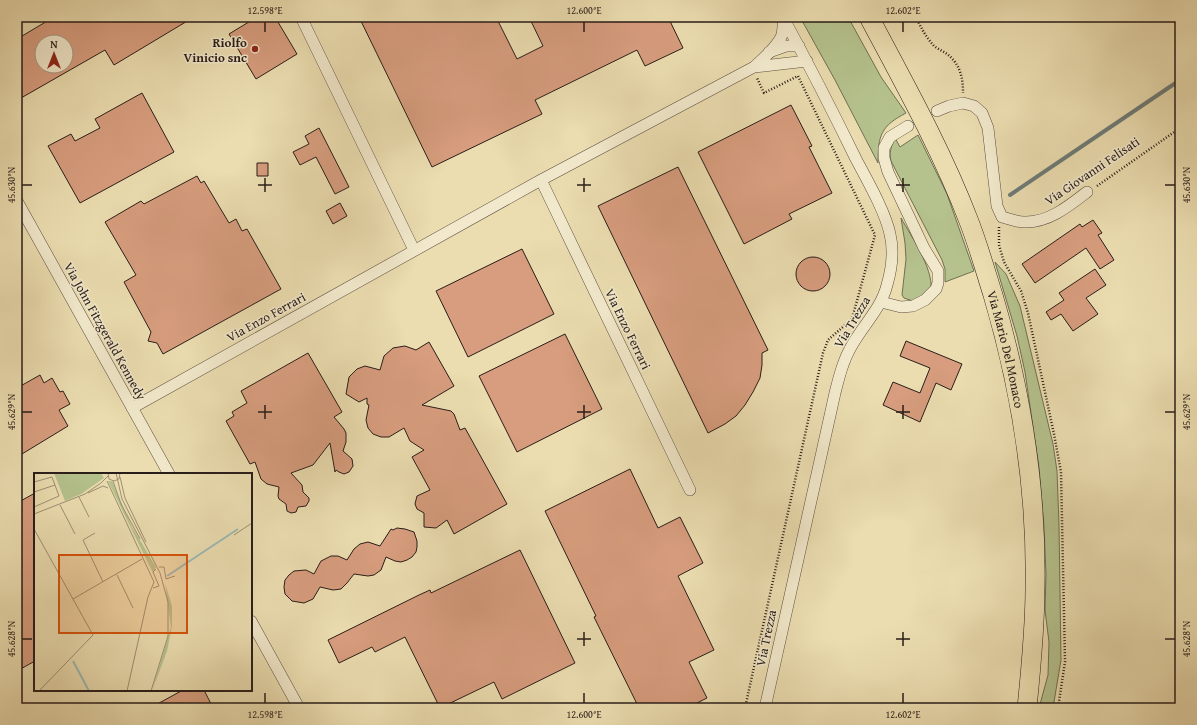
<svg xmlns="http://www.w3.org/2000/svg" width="1197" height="725" viewBox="0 0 1197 725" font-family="'Gentium Book Plus',serif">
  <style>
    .green { fill: #b5c28d; stroke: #6f7053 }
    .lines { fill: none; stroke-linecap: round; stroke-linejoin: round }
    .stream { stroke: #6e7b77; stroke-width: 4 }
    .building { fill: #d79d7e; stroke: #291d19; fill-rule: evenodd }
    .street-casing { stroke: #5a4d3f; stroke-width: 12 }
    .highway-casing { stroke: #291d19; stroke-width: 20 }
    .path { stroke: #291d19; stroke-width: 2.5; stroke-dasharray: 1 2; stroke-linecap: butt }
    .street { stroke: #f2e9cc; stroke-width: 11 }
    .highway { stroke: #ebddb0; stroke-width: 19 }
    .ticks { fill: none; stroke: #291d19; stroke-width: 1.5 }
    .poi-dot { fill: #8f2418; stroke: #f2e9cc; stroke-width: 1.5 }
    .labels { text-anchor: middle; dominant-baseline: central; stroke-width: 3; stroke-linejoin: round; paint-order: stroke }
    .poi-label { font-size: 13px; font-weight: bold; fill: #291d19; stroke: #f2e9cc; text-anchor: end }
    .street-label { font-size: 13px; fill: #291d19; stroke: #f2e9cc }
    .inset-river { fill: none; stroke: #9cb9b6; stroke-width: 2 }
    .inset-road { fill: none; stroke: #9d9074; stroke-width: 1 }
    .view { fill: #d5530d; fill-opacity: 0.15; stroke: #d5530d; stroke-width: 2 }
    .inset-edge { fill: none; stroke: #291d19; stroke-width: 2 }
    .neatline { fill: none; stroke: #291d19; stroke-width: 1.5 }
    .ticks-label { font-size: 10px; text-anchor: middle; fill: #291d19 }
  </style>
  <rect width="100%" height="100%" fill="#ebddb0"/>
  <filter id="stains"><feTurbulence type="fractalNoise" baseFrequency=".005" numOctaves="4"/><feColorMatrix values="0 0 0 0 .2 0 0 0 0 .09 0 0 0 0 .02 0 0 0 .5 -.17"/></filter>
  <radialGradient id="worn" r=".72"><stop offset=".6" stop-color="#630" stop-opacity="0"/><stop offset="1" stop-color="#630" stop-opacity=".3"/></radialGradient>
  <path class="green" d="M 800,17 L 848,17 L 881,77 L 906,113 C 881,126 878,135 878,163 L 835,80 Z
    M 918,135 L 947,194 L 974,271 L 945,282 L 945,269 L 942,260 L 891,161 C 889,152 891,147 895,138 L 900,147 Z
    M 901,218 C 911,236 933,268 931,289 L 923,296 L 913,301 L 904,298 L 902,295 L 906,259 L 905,243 Z
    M 995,262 L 1006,274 L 1020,306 L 1053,444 L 1057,471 L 1059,525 L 1061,660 L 1053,708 L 1039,708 L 1048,675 L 1049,642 L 1045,610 L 1046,574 L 1044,526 L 1039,467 L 1025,372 L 1017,336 Z"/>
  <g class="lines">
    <path class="stream" d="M 1010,195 L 1180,80"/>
  </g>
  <path class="building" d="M 54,17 L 194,17 L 114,65 L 105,50 L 21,98 L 17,92 L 17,39 ZM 42,42 L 66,42 L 66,66 L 42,66 Z
    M 257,17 L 275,17 L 297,54 L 256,79 L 229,34 Z
    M 359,17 L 496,17 L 517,59 L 543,46 L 529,17 L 668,17 L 683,48 L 645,66 L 637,50 L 535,100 L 542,114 L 432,167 Z
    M 142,93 L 174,152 L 80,203 L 48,146 L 71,134 L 75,141 L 100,128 L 95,119 Z
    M 791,105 L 812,146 L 809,147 L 832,193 L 789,214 L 792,219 L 744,244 L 698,152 Z
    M 319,128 L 349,187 L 335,194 L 316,157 L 300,165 L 293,152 L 309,144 L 305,136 Z
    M 257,163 L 268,163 L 268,176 L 257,176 Z
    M 678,167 L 768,350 L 762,353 L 762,365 L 760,378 L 753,392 L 745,405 L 736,416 L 725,424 L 708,433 L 598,206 Z
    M 197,176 L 201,183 L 204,181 L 229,223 L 236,219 L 242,231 L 247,229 L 281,289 L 163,354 L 157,343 L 148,341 L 151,332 L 124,282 L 136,275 L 105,222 L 141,201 L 144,204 Z
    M 340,203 L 347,216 L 333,224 L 326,211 Z
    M 1093,220 L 1102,233 L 1098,235 L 1114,260 L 1100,269 L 1086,248 L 1035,283 L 1022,264 L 1080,224 L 1082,227 Z
    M 522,249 L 554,314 L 468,357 L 436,291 Z
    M796 274a17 17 0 1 1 34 0a17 17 0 1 1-34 0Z
    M 1095,269 L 1106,285 L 1086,298 L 1098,314 L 1073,331 L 1061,314 L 1051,320 L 1046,312 L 1064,300 L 1059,293 Z
    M 565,334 L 602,409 L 517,452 L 479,376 Z
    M 906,341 L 962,364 L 951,390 L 936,383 L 920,422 L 883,405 L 893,382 L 920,393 L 930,368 L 900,356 Z
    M 429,342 L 454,386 L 422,405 L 451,411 L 454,414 L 460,430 L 465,428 L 507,504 L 454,534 L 447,520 L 436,528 L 424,527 L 424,513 L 417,509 L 415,504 L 417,496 L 430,490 L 412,457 L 424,450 L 410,441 L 404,428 L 389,437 L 381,437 L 373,434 L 368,428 L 366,420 L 369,405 L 367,404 L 367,398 L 359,402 L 346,394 L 349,377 L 357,369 L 365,366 L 380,370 L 384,356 L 393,348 L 405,346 L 416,350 Z
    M 308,353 L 342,412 L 334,417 L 344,429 L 346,433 L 346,442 L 343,451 L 352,459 L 353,466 L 349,472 L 344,474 L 339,472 L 336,470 L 335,472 L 330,443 L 313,465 L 291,473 L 302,485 L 303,492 L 309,498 L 309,501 L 306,506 L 298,507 L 296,512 L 291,513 L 287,511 L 286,504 L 279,499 L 278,496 L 279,487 L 267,484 L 261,479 L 255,462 L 250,464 L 226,421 L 234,416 L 232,412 L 247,403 L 241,391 Z
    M 40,375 L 44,383 L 52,378 L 60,392 L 63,391 L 70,404 L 59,410 L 68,426 L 17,457 L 17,388 Z
    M 630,469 L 658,528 L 680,517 L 703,563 L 678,576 L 714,650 L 689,662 L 707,698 L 687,708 L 639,708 L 594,617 L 596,616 L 545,511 Z
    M 35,493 L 35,661 L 17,671 L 17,503 Z
    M 397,528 L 405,529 L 414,532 L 417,541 L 417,547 L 416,552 L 412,557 L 407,560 L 401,562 L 395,561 L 386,557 L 381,570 L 374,575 L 368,576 L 354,574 L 347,583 L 341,589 L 333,590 L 320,587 L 313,599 L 304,603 L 292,601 L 285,594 L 284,587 L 285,580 L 289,575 L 294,571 L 306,570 L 314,574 L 321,561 L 331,556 L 338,556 L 347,560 L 354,549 L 360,544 L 368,542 L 380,546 L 391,529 L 393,530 Z
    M 520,550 L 575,663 L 502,699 L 494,682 L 440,708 L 405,637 L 375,652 L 372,647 L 339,663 L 328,640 L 419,595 L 430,590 L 431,593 Z
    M 183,690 L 204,690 L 213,708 L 150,708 Z"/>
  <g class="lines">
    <defs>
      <path id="street" d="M 301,17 L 414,250
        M 769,52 L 786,46 L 799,46
        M 754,67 L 807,61
        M 937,111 L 949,106 L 963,103 L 974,106 L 982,113 L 988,128 L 997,206 L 1002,217 C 1009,219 1017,222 1024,222 C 1048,223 1069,206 1087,192
        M 541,180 L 690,490
        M 17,201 L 169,474
        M 881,302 L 901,307 L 913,306 L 925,300 L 936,289 L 938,283 L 938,271 L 924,248 L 888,172 L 884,158 L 884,148 L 890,137 L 908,126
        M 132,408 L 541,180 L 754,67 C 764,58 777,47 782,35 C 783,30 783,24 784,19
        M 251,621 L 299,708
        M 765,708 L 835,393 C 839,377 843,361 851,347 C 863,325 881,309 887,285 C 892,268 894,251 890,234 C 885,211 867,180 856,159 C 833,112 809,65 784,19"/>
      <g id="highway">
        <path id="s1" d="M 869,17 C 904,83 941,149 968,219 C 978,244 985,270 993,295 C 1021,390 1037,489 1035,589 C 1035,629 1031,668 1027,708"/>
      </g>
    </defs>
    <use href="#street" class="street-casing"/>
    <use href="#highway" class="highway-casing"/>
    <path class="path" d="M 916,17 C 921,28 926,37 934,46 C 938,49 943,51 947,54 C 960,64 963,77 963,93
      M 1097,186 L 1180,128
      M 999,227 L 999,245 L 1004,262 L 1021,291 L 1028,313 L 1054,434 L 1061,472 L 1065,662 L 1058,708
      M 745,708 L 823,353 L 828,340 L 852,319 L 875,235 L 798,76 L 764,93 L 757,78"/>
    <use href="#street" class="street"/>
    <use href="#highway" class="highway"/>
  </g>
  <path class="ticks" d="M 265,22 L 265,32M 584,22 L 584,32M 903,22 L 903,32M 265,178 L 265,192M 584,178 L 584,192M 903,178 L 903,192M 22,185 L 32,185M 258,185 L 272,185M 577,185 L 591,185M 896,185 L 910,185M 1165,185 L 1175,185M 265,405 L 265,419M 584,405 L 584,419M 903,405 L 903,419M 22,412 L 32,412M 258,412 L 272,412M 577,412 L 591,412M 896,412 L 910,412M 1165,412 L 1175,412M 584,632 L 584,646M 903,632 L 903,646M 22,639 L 32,639M 577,639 L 591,639M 896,639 L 910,639M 1165,639 L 1175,639M 265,693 L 265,703M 584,693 L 584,703M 903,693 L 903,703"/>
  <circle class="poi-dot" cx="255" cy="49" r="4"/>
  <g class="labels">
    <g class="poi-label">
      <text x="247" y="42">Riolfo<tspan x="247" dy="15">Vinicio snc</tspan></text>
    </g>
    <g class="street-label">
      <text transform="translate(1092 171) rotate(-34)">Via Giovanni Felisati</text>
      <text transform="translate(266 317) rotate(-29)">Via Enzo Ferrari</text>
      <text transform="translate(852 322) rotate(-59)">Via Trezza</text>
      <text transform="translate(628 329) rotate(64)">Via Enzo Ferrari</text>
      <text transform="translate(105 331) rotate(61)">Via John Fitzgerald Kennedy</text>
      <text stroke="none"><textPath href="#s1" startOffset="361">Via Mario Del Monaco</textPath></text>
      <text transform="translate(766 638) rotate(-78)">Via Trezza</text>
    </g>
  </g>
  <g transform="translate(34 473)">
    <rect width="218" height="218" fill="#ebddb0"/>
    <path d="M 20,0 L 67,0 L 70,5 L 47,21 L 31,28 ZM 74,8 L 78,8 L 98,54 L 122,94 L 119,100 ZM 131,110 L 138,133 L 138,153 L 133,178 L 118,218 L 137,154 Z" fill="#b5c28d"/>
    <path class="inset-river" d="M 133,103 L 204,56M 39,188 L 55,218"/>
    <path class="inset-road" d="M 74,0 L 75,6 L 80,8 L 85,6 L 86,0M 82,0 L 88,26 L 126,100 L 134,129 L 134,163 L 117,218M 86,4 L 91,25 L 112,69M 73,8 L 120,109 L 114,124 L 93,218M 79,8 L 87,31 L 106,66M 0,9 L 18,4 L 25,23 L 0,34M 0,19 L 21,12M 54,20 L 69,13 L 74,15M 45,24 L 55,44M 26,32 L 41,61M 0,41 L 51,21 L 67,10 L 74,3M 0,56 L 59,162 L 5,218M 61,60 L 49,67 L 69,109M 200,62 L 218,50M 125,94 L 130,94 L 132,106 L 141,103M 83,102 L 99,135M 119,115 L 125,113 L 119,99 L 122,96M 39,126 L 108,86"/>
    <path class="view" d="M 25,82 L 153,82 L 153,160 L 25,160 Z"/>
    <rect width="218" height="218" class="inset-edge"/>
  </g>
  <rect width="1197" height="725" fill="none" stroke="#ebddb0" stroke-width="44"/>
  <g transform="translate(54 54)"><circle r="19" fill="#f2e9cc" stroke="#a29784"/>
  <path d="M0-3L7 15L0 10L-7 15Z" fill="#8f2418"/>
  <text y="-6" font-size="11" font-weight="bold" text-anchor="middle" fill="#291d19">N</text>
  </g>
  <rect x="22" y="22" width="1153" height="681" class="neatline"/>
  <g class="ticks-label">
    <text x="265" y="14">12.598°E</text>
    <text x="584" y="14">12.600°E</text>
    <text x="903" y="14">12.602°E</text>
    <text transform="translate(11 185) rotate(-90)" y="4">45.630°N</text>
    <text transform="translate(1186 185) rotate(-90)" y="4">45.630°N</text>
    <text transform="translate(11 412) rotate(-90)" y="4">45.629°N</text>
    <text transform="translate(1186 412) rotate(-90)" y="4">45.629°N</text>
    <text transform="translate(11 639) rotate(-90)" y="4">45.628°N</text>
    <text transform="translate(1186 639) rotate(-90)" y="4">45.628°N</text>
    <text x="265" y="718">12.598°E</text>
    <text x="584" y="718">12.600°E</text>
    <text x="903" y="718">12.602°E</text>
  </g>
  <rect width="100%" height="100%" filter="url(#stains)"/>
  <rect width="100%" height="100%" fill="url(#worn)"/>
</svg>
